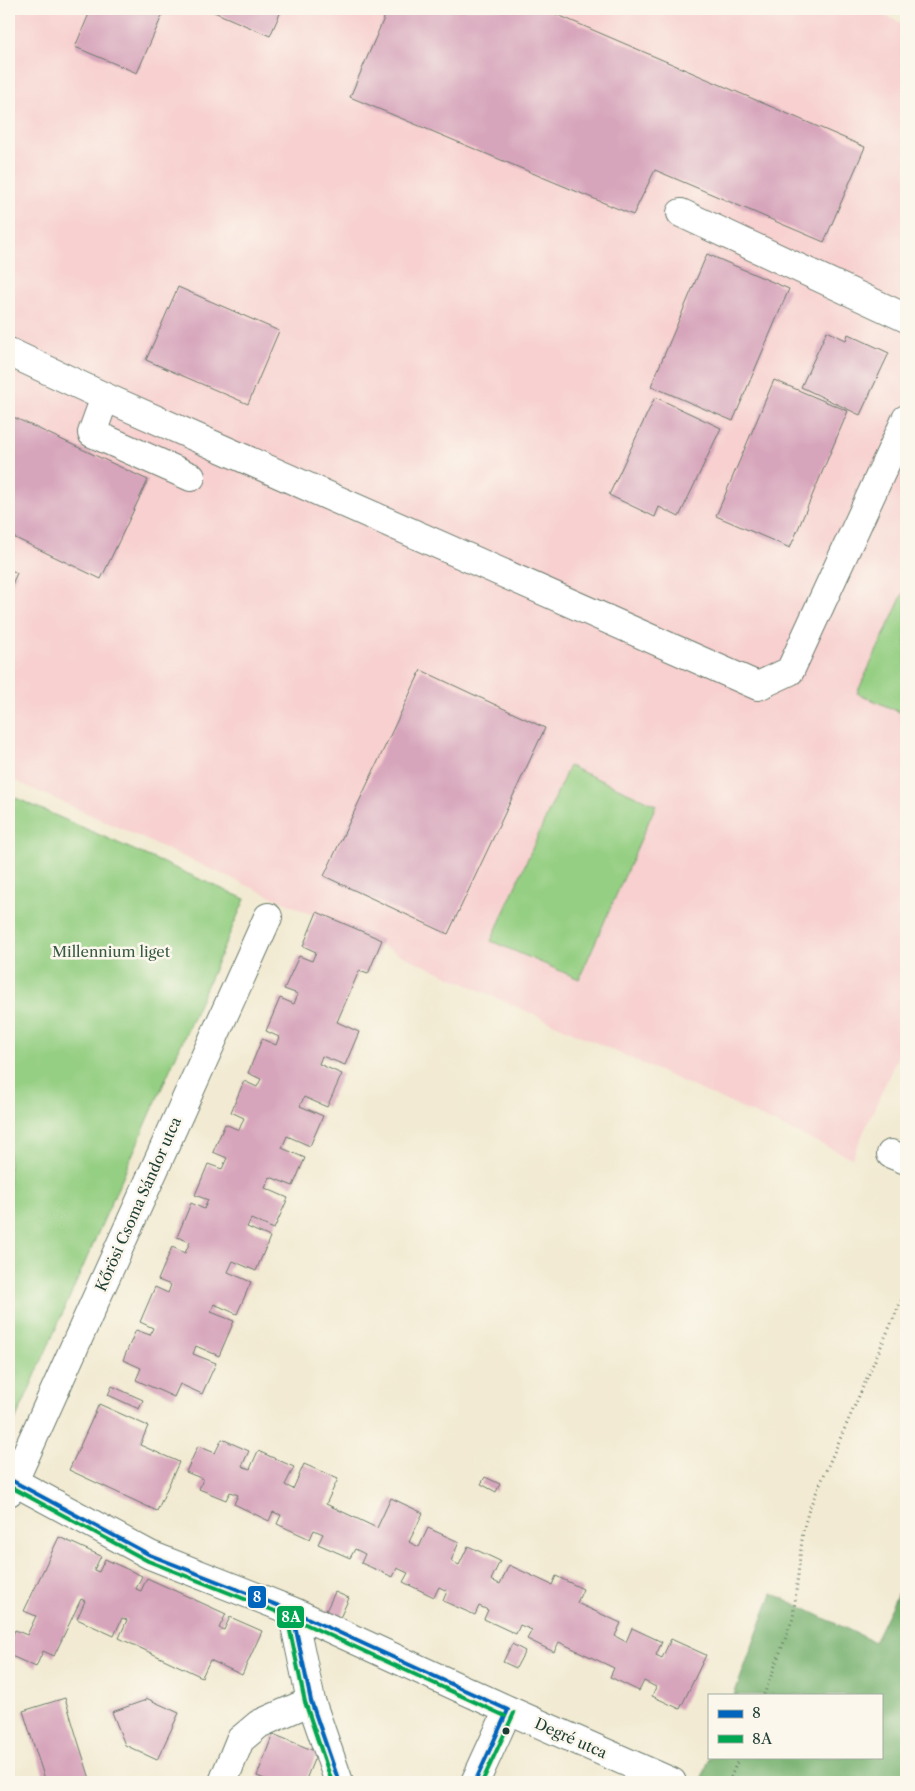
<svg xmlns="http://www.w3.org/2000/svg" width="915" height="1791" viewBox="0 0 915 1791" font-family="'Libre Caslon Text',serif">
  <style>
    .built { fill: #f7d0cf }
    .green { fill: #95cf83; stroke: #5a865c }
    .forest { fill: #78b271; stroke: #4c7852 }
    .building { fill: #d7a5bb }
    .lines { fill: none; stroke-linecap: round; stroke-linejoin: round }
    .minor-casing { stroke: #697a6b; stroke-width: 30 }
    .path { stroke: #697a6b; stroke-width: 3; stroke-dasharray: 1 4; stroke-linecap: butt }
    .minor { stroke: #fff; stroke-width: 28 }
    .bus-1-casing { stroke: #fbf7ec; stroke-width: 8 }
    .bus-2-casing { stroke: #fbf7ec; stroke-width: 8 }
    .bus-1 { stroke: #0065bd; stroke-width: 4 }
    .bus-2 { stroke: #00a651; stroke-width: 4 }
    .bus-dot { fill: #1f3d34; stroke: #fbf7ec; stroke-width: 2 }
    .labels { text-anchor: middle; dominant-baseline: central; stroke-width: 5; stroke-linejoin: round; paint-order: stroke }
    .park-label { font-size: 15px; fill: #375a44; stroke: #fbf7ec }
    .street-label { font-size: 15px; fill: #1f3d34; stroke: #fbf7ec }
    .line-badge { stroke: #fbf7ec; stroke-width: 2 }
    .badge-label { font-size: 14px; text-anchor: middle; font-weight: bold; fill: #fff }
  </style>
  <rect width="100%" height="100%" fill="#fbf7ec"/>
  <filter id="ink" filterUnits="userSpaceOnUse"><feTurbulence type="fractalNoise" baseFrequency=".02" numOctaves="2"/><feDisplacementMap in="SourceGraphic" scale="10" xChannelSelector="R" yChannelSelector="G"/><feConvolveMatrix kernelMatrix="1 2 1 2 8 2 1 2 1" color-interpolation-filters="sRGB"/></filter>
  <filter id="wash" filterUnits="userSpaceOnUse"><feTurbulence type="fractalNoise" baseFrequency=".0096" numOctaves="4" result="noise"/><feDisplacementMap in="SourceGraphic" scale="20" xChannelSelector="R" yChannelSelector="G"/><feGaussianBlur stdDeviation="1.12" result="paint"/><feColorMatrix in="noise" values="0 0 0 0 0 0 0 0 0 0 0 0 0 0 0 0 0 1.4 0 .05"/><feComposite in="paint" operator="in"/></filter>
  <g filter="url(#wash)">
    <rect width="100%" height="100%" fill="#f2ead2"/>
    <path class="built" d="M 9,9 L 869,9 L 906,25 L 906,1038 L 852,1158 L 9,778 Z"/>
    <path class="green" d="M 906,587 L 906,715 L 857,693 Z
      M 569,766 L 656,805 L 579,979 L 491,941 Z
      M 9,795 L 245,899 L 9,1435 Z"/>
    <path class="forest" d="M 906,1576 L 906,1782 L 711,1782 L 702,1778 L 710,1757 L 881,1757 L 881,1695 L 734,1695 L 772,1593 L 874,1642 Z"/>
    <g id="blocks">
      <path class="building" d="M 91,9 L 165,9 L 137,73 L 75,47 Z
        M 207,9 L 282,9 L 270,36 Z
        M 388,9 L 544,9 L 865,147 L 824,242 L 655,170 L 633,215 L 350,97 Z
        M 707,254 L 789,289 L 733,421 L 651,386 Z
        M 178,287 L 279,331 L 248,404 L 146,360 Z
        M 827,331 L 846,340 L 848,334 L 889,353 L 860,415 L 801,387 Z
        M 774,380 L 848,411 L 790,548 L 716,516 Z
        M 655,397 L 721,428 L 679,517 L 659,507 L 655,517 L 609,495 Z
        M 9,415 L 148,480 L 101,579 L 9,535 Z
        M 9,569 L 17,573 L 9,591 Z
        M 421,670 L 545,728 L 448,934 L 324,876 Z
        M 317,912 L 382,940 L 368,974 L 359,971 L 337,1022 L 359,1032 L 345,1065 L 322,1056 L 319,1064 L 342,1074 L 327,1107 L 304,1097 L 300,1106 L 323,1116 L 310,1146 L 287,1136 L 282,1148 L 305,1158 L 293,1186 L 270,1177 L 265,1188 L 288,1198 L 274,1229 L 251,1219 L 247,1227 L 270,1237 L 256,1271 L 233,1261 L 228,1272 L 251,1282 L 237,1314 L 214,1304 L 211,1312 L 234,1321 L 219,1356 L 196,1346 L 193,1354 L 216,1363 L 202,1394 L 180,1384 L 174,1397 L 136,1380 L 141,1368 L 123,1360 L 136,1330 L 150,1335 L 153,1328 L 140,1322 L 155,1287 L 168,1293 L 171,1285 L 158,1280 L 172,1247 L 185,1253 L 190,1242 L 177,1237 L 191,1203 L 204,1209 L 208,1200 L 195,1195 L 208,1164 L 222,1169 L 227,1158 L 213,1152 L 225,1124 L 239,1130 L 244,1118 L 231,1112 L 244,1081 L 257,1087 L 261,1079 L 248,1073 L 262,1039 L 276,1045 L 279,1037 L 266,1031 L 280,998 L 294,1004 L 298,994 L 284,989 L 299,956 L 312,961 L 316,952 L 303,946 Z
        M 112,1386 L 143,1400 L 139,1409 L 108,1395 Z
        M 99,1404 L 148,1426 L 140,1445 L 179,1462 L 157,1511 L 69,1470 Z
        M 222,1439 L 249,1451 L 242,1466 L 250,1469 L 258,1451 L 294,1467 L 285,1485 L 293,1489 L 304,1464 L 338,1479 L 326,1504 L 377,1528 L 391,1498 L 423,1513 L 409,1542 L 419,1547 L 428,1528 L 459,1542 L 451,1561 L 459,1565 L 468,1546 L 500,1561 L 491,1580 L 500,1584 L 509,1565 L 552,1585 L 556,1576 L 583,1589 L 577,1603 L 621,1623 L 615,1636 L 626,1642 L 632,1628 L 662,1642 L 656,1655 L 662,1658 L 671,1639 L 706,1655 L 680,1709 L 652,1696 L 656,1687 L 644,1681 L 639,1691 L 610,1677 L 614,1668 L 559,1642 L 554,1652 L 527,1639 L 532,1630 L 520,1625 L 516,1634 L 484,1619 L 488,1610 L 479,1606 L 475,1615 L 443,1601 L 447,1591 L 439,1587 L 434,1597 L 403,1582 L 408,1573 L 397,1568 L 393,1577 L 361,1563 L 365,1554 L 355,1549 L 350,1558 L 318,1544 L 323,1534 L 314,1530 L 310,1539 L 277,1524 L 281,1515 L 273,1512 L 269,1521 L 234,1504 L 238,1495 L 230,1492 L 226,1500 L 199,1489 L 203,1479 L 186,1472 L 198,1446 L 215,1453 Z
        M 485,1477 L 500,1484 L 496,1492 L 481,1484 Z
        M 59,1537 L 101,1556 L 94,1570 L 99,1572 L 105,1559 L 142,1576 L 136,1589 L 141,1591 L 147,1578 L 226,1614 L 219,1628 L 224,1630 L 230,1617 L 262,1631 L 242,1675 L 210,1660 L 202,1677 L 119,1638 L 127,1620 L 122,1618 L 114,1636 L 77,1619 L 85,1601 L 81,1599 L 54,1656 L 43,1651 L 36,1667 L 9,1655 L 9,1645 L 15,1630 L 27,1635 L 36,1616 L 24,1611 Z
        M 335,1592 L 349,1598 L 339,1620 L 325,1613 Z
        M 512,1644 L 525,1651 L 516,1668 L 503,1662 Z
        M 65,1698 L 77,1738 L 91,1782 L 46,1782 L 36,1752 L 23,1711 Z
        M 146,1698 L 179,1713 L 157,1760 L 125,1745 L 112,1712 L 146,1700 Z
        M 273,1734 L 317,1752 L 305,1782 L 272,1782 L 257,1776 Z"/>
    </g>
  </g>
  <g filter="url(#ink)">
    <use href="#blocks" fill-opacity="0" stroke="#697a6b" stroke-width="1"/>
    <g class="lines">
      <defs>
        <path id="minor" d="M 681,213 L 906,318
          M 9,352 L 105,397 L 758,686 L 790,671 L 906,419
          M 105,397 L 92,433 L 191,477
          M 891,1154 L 906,1160
          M 9,1479 L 150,1555 L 292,1611 L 508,1710 L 672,1782
          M 9,1492 L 268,917
          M 292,1611 L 311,1701 L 339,1782
          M 223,1782 L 240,1740 L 259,1724 L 311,1701
          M 475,1782 L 508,1710"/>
      </defs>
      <use href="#minor" class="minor-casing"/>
      <path class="path" d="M 764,1695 L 793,1618 L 803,1531 L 809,1509 L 906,1290
        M 729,1782 L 739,1757"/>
      <use href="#minor" class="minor"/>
      <defs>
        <path id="bus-1" d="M 9,1479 L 150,1555 L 292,1611 L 508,1710
          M 292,1611 L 311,1701 L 339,1782
          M 475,1782 L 508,1710"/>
        <path id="bus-2" d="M 9,1486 L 148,1561 L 290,1617 L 505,1716
          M 286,1612 L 305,1702 L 332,1782
          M 482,1782 L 514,1713"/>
      </defs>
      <use href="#bus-1" class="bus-1-casing"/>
      <use href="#bus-2" class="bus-2-casing"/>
      <use href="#bus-1" class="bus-1"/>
      <use href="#bus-2" class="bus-2"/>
    </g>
  </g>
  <circle class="bus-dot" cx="506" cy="1731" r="4.5"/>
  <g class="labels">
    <g class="park-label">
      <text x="111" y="951">Millennium liget</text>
    </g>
    <g class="street-label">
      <text transform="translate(138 1204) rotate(-66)">Kőrösi Csoma Sándor utca</text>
      <text transform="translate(571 1738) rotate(24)">Degré utca</text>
    </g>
  </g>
  <g class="line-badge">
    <rect x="247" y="1585" width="20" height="24" rx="5" fill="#0065bd"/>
    <rect x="276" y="1605" width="29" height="24" rx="5" fill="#00a651"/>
  </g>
  <g class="badge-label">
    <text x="257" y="1602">8</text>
    <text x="291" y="1622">8A</text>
  </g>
  <rect width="915" height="1791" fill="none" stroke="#fbf7ec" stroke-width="30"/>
  <rect x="708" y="1694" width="175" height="65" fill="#fbf7ec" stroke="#a3ada2"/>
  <rect x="718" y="1710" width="25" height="8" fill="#0065bd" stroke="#a3ada2"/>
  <text x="752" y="1718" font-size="15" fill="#1f3d34">8</text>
  <rect x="718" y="1735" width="25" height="8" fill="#00a651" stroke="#a3ada2"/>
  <text x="752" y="1744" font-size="15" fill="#1f3d34">8A</text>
</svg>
